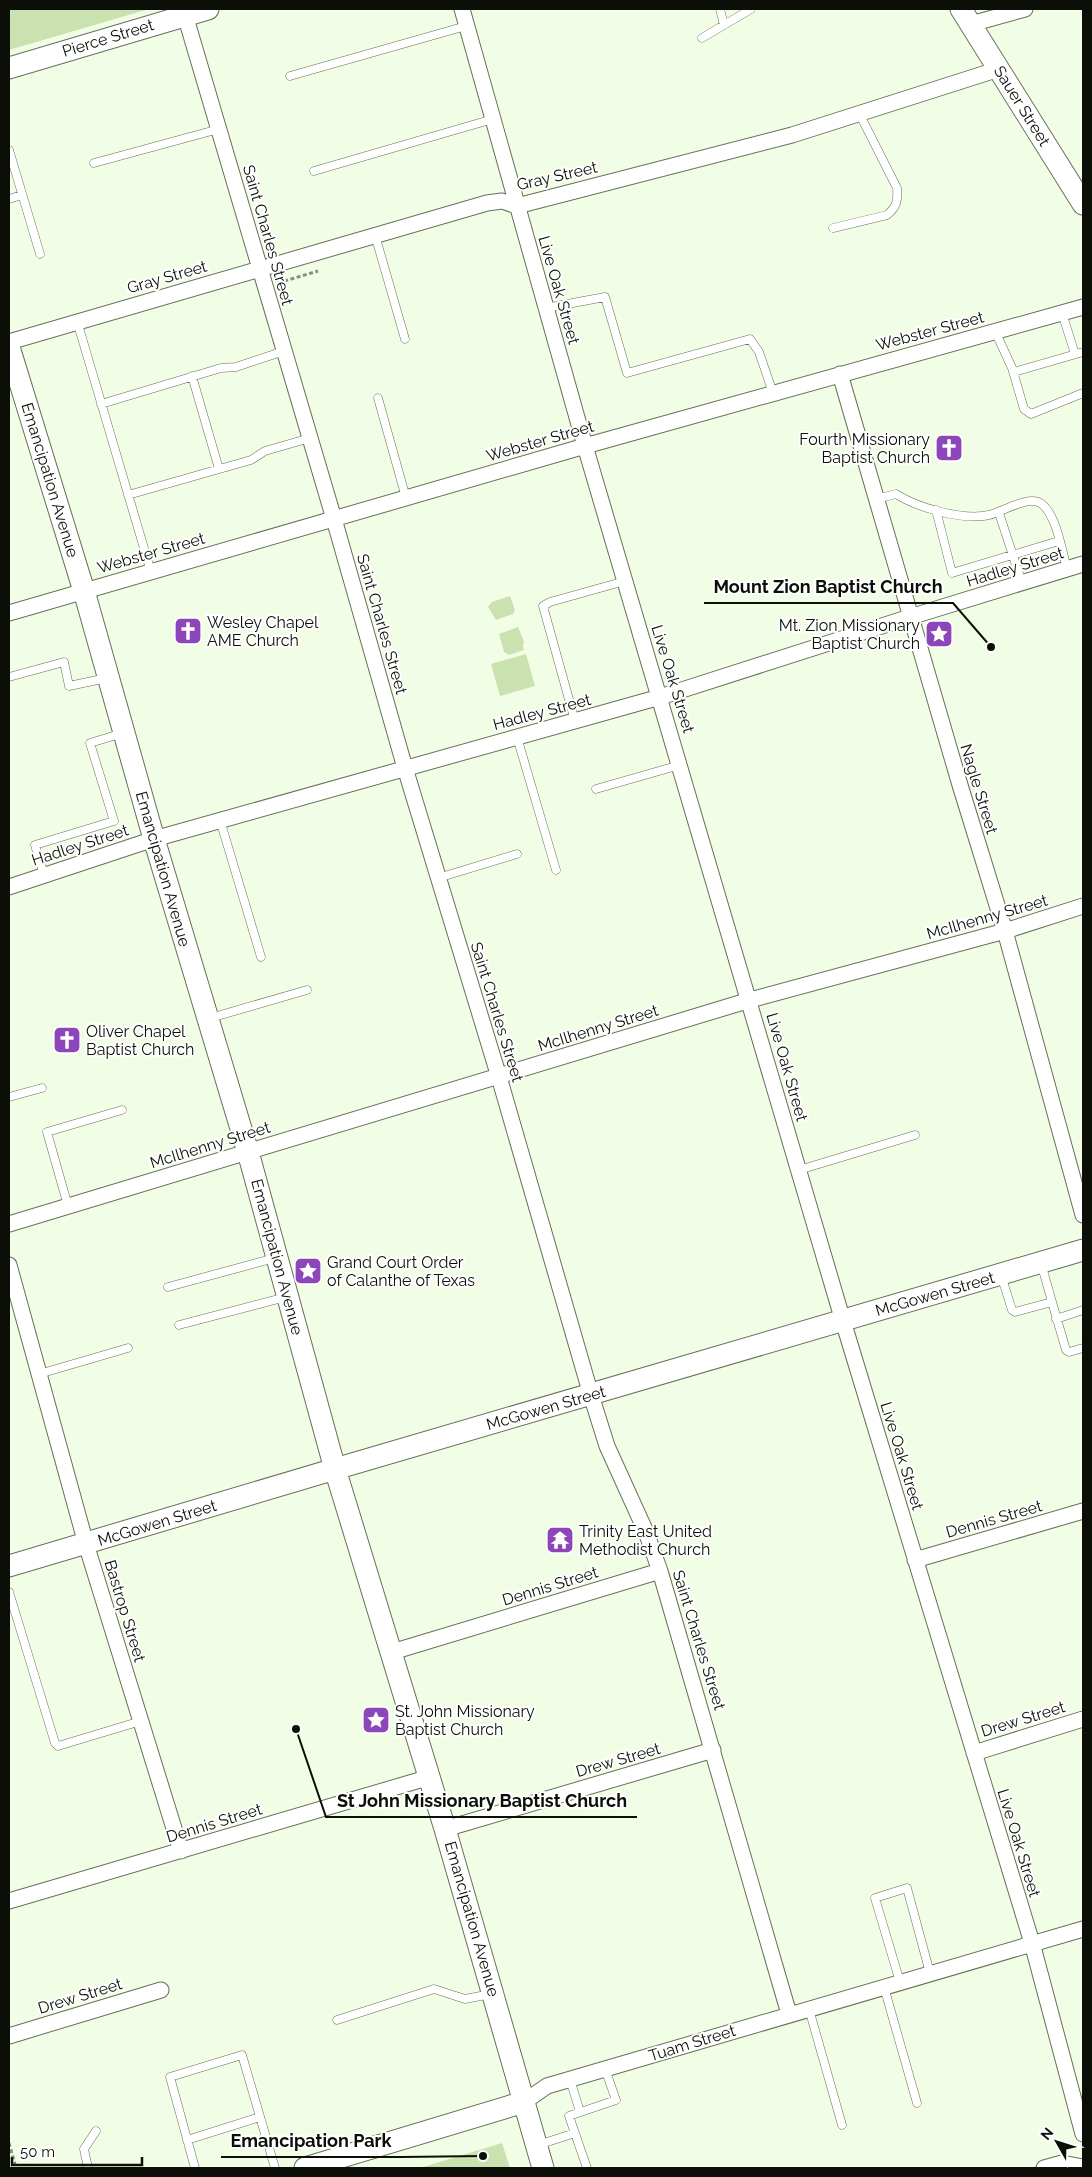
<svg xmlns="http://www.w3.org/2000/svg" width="1092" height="2177" viewBox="0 0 1092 2177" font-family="Raleway,sans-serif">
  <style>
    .green { fill: #cae2af }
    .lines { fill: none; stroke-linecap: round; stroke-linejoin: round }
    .lane-casing { stroke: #66705b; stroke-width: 9 }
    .street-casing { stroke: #66705b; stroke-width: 17 }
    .secondary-casing { stroke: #66705b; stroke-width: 23 }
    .path { stroke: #878f7e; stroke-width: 3; stroke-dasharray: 4 2.5; stroke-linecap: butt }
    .lane { stroke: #fff; stroke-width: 8 }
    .street { stroke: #fff; stroke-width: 15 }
    .secondary { stroke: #fff; stroke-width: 21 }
    .labels { text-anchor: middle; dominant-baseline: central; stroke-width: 4; stroke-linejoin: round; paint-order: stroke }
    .street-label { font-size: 16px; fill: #0c0f07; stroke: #fff }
    .poi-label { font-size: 16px; fill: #0c0f07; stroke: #fff; text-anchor: start }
    .leader { fill: none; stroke: #0c0f07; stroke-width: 2 }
    .callout-dot { fill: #0c0f07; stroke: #fff; stroke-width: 2 }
    .callout-label { font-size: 18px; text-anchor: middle; font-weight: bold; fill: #0c0f07; stroke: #fff; stroke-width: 4; stroke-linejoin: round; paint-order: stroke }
  </style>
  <rect width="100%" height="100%" fill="#f1fde4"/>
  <path class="green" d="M 9,9 L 149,9 L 9,50 Z
    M 510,596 L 515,610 L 513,614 L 496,620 L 488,607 L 492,602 Z
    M 518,627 L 524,642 L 523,646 L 524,650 L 509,655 L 504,652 L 499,634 Z
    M 526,654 L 535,686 L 500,696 L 491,664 Z
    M 502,2143 L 510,2168 L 420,2168 Z"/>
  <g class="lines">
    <defs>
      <path id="lane" d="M 720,9 L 724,25
        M 702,38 L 751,9
        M 290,76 L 466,26
        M 9,150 L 40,254
        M 94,163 L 219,129
        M 314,171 L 493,119
        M 9,199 L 22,195
        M 833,228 L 887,215 C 897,207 898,200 897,188 L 859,113
        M 375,235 L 405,339
        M 546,308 L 605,297 L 627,373 L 750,339 L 759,352 L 773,393
        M 1062,313 L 1075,354
        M 77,321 L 151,572
        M 995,331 L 1012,368 L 1024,409 L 1031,414 L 1083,393
        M 1014,372 L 1083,352
        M 192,376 L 219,469
        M 378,398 L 406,498
        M 101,404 L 221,368 L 236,367 L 284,351
        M 128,495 L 251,460 L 265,451 L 310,438
        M 876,499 L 896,494 C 918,508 964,521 989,515 C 1003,512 1030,493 1043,505 C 1057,518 1062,551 1067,569
        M 936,510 L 952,573 L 1059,541
        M 999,513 L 1022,583
        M 9,677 L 64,662 L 69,686 L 107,678
        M 575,721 L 543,606 L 550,602 L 625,581
        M 517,737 L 556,870
        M 596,789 L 680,765
        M 220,820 L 261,957
        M 44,875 L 35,845 L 114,821 L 90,743 L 123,733
        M 438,878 L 517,854
        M 210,1018 L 307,990
        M 9,1097 L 42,1088
        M 799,1170 L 915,1135
        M 68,1206 L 47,1132 L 122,1110
        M 1001,1275 L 1012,1310 L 1015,1312 L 1052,1302 L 1041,1263
        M 168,1287 L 275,1258
        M 1052,1302 L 1066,1350 L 1069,1352 L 1083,1348
        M 1056,1319 L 1083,1310
        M 179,1325 L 286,1297
        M 39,1374 L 128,1348
        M 9,1592 L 55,1743 L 58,1746 L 141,1721
        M 900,1982 L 875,1898 L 907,1888 L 930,1973
        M 884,1987 L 917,2103
        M 809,2009 L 842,2125
        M 337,2020 L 434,1989 L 465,1999 L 491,1994
        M 570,2079 L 580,2112
        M 187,2140 L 260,2117
        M 538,2145 L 575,2133
        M 88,2168 L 84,2149 L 96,2131
        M 195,2168 L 170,2077 L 242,2055 L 275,2168
        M 587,2168 L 569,2116 L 616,2100 L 605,2069"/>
      <path id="street" d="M 462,9 L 585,446 L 843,1321 L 1032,1943 L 1083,2134
        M 185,15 L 334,519 L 405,768 L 499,1077 L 591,1395 L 607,1446 L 646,1532 L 660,1571 L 789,2014
        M 971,24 L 1025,9
        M 9,342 L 487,203 L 502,201 L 517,206 L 792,135 L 999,69
        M 840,374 L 960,785 L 1005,931 L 1083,1215
        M 9,613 L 585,446 L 1083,307
        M 9,887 L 154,839 L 660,697 L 910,617 L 1083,564
        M 9,1224 L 750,1000 L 1005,931 L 1083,906
        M 9,1265 L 86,1544 L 181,1851
        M 915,1560 L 1083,1511
        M 392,1652 L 660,1571
        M 974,1753 L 1083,1719
        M 445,1829 L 713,1750
        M 9,1901 L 430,1777
        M 9,2036 L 161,1990
        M 524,2102 L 547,2086 L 1083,1929
        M 1044,2168 L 1062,2163 L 1083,2167"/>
      <path id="secondary" d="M 961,9 L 1083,204
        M 9,68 L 208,9
        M 9,347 L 84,591 L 154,839 L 248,1152 L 335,1469 L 445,1829 L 543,2168
        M 9,1566 L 335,1469 L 1083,1250
        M 305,2168 L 524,2102"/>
    </defs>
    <use href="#lane" class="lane-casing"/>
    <use href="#street" class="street-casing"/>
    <use href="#secondary" class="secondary-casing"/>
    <path class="path" d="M 278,283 L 318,271
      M 9,2143 L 16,2168"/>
    <use href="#lane" class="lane"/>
    <use href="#street" class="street"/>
    <use href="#secondary" class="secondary"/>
  </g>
  <defs>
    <symbol id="church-square" viewBox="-11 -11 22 22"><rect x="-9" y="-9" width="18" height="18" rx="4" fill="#8c46b9" stroke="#fff"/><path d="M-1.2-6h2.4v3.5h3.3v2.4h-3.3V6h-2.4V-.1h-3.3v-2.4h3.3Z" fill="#fff"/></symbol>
    <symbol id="sight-square" viewBox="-11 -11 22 22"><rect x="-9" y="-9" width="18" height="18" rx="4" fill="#8c46b9" stroke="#fff"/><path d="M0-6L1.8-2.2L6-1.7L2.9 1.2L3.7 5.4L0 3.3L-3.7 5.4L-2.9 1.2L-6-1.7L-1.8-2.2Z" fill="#fff"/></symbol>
    <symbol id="temple-square" viewBox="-11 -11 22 22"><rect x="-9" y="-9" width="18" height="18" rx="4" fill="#8c46b9" stroke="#fff"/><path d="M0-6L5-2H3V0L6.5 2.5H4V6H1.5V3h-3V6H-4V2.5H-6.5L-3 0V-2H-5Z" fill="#fff"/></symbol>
  </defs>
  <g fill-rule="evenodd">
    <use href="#church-square" x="933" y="432" width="32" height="32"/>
    <use href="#church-square" x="172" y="615" width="32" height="32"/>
    <use href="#sight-square" x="923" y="618" width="32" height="32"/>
    <use href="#church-square" x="51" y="1024" width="32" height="32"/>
    <use href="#sight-square" x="292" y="1255" width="32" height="32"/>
    <use href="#temple-square" x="544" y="1524" width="32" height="32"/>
    <use href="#sight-square" x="360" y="1704" width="32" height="32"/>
  </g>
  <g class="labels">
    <g class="street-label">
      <text transform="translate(108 38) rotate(-17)">Pierce Street</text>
      <text transform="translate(1022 106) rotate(58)">Sauer Street</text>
      <text transform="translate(557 176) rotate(-13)">Gray Street</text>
      <text transform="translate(268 235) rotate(74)">Saint Charles Street</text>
      <text transform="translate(167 277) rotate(-16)">Gray Street</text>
      <text transform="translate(559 290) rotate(74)">Live Oak Street</text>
      <text transform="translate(930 331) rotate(-15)">Webster Street</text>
      <text transform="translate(540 441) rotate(-16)">Webster Street</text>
      <text transform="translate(50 480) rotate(73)">Emancipation Avenue</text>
      <text transform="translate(151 553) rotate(-16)">Webster Street</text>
      <text transform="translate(1015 567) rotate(-17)">Hadley Street</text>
      <text transform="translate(382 624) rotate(74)">Saint Charles Street</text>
      <text transform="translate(673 679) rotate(73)">Live Oak Street</text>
      <text transform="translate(542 712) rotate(-15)">Hadley Street</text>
      <text transform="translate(979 789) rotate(73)">Nagle Street</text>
      <text transform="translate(80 845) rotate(-18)">Hadley Street</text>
      <text transform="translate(163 869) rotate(74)">Emancipation Avenue</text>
      <text transform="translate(987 917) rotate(-16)">McIlhenny Street</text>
      <text transform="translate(497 1012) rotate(73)">Saint Charles Street</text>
      <text transform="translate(598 1028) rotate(-17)">McIlhenny Street</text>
      <text transform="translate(787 1067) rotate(74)">Live Oak Street</text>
      <text transform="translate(210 1145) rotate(-17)">McIlhenny Street</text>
      <text transform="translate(277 1257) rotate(75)">Emancipation Avenue</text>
      <text transform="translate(935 1294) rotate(-16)">McGowen Street</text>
      <text transform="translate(546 1408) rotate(-16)">McGowen Street</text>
      <text transform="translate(902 1456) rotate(73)">Live Oak Street</text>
      <text transform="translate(994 1519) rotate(-16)">Dennis Street</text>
      <text transform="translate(157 1523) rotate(-17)">McGowen Street</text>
      <text transform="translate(550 1586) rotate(-17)">Dennis Street</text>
      <text transform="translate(125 1611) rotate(73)">Bastrop Street</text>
      <text transform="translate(699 1640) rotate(73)">Saint Charles Street</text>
      <text transform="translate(1023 1719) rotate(-17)">Drew Street</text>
      <text transform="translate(618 1760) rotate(-16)">Drew Street</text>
      <text transform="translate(214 1823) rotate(-17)">Dennis Street</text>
      <text transform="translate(1019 1843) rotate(73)">Live Oak Street</text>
      <text transform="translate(472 1919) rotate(74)">Emancipation Avenue</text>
      <text transform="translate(80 1996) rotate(-17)">Drew Street</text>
      <text transform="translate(692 2043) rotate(-17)">Tuam Street</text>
    </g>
    <g class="poi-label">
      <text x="930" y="439" text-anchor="end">Fourth Missionary<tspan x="930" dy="18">Baptist Church</tspan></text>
      <text x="207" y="622">Wesley Chapel<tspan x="207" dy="18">AME Church</tspan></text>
      <text x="920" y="625" text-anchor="end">Mt. Zion Missionary<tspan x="920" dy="18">Baptist Church</tspan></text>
      <text x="86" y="1031">Oliver Chapel<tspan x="86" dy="18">Baptist Church</tspan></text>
      <text x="327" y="1262">Grand Court Order<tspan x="327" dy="18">of Calanthe of Texas</tspan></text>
      <text x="579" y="1531">Trinity East United<tspan x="579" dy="18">Methodist Church</tspan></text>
      <text x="395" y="1711">St. John Missionary<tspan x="395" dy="18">Baptist Church</tspan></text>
    </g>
  </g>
  <path class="leader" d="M991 647L953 603H704M296 1729L326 1817H637M483 2156L402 2157H221"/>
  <g class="callout-dot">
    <circle cx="991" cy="647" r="5"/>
    <circle cx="296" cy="1729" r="5"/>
    <circle cx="483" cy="2156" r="5"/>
  </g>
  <g class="callout-label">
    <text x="828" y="593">Mount Zion Baptist Church</text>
    <text x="482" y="1807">St John Missionary Baptist Church</text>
    <text x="311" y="2147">Emancipation Park</text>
  </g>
  <rect width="1092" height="2177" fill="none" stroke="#0c0f07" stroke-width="20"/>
  <g transform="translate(1057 2142) rotate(309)" stroke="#ffffff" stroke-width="4" paint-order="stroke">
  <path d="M0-4L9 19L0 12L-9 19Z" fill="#0c0f07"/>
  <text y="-8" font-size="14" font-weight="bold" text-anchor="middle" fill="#0c0f07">N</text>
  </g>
  <path d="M12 2157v8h130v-8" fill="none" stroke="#0c0f07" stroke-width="2.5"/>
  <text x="20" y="2157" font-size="15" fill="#0c0f07" stroke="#ffffff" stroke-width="4" paint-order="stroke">50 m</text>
</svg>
